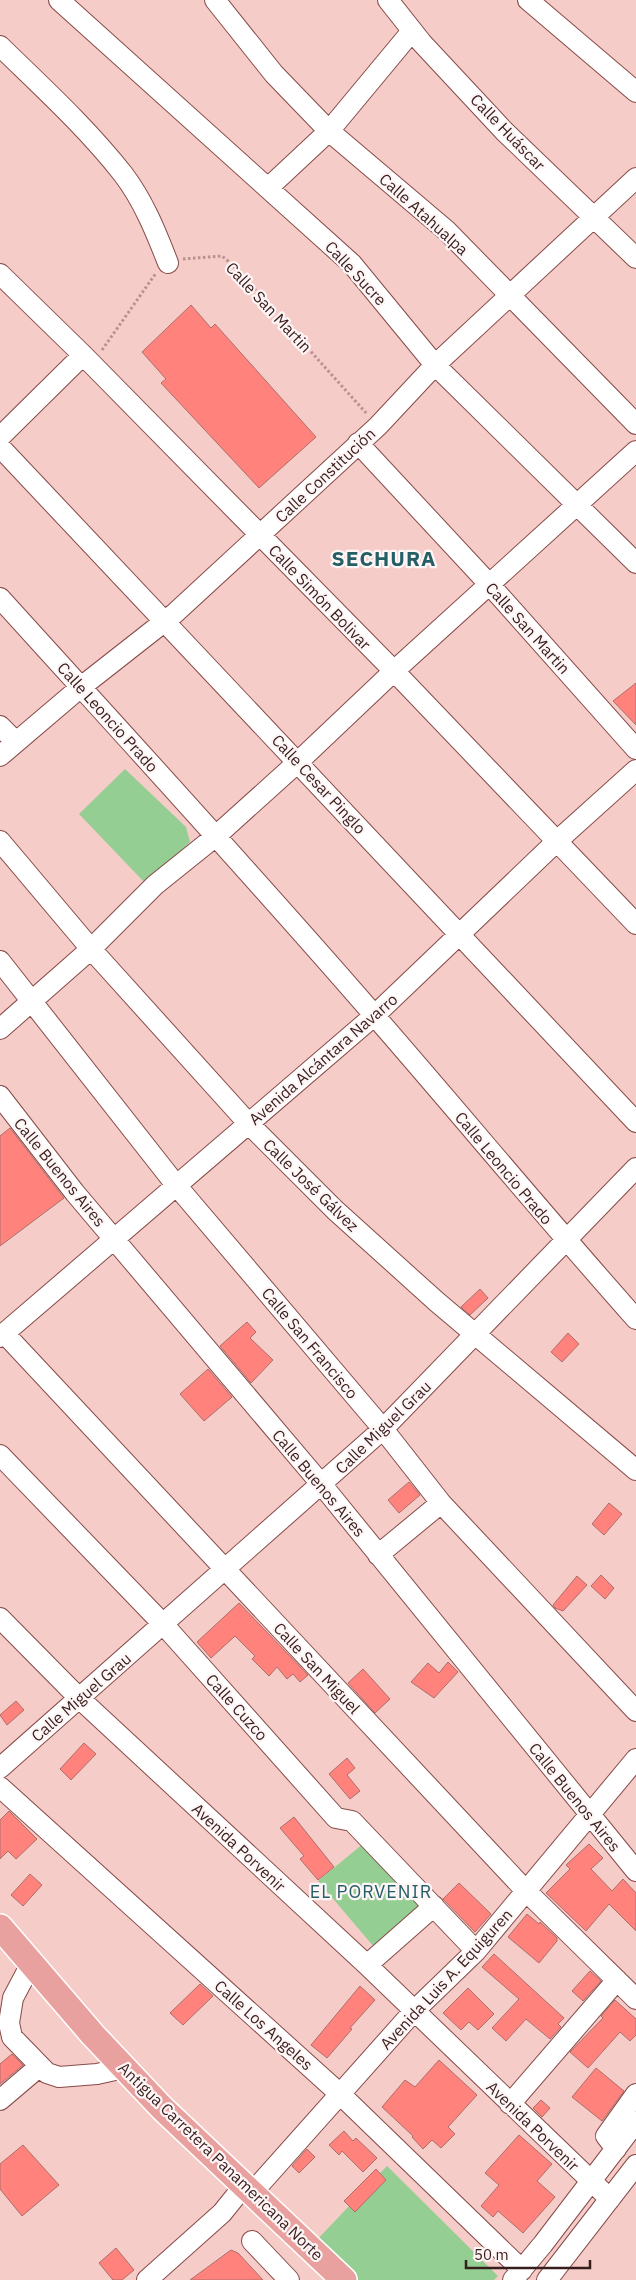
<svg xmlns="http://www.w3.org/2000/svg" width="636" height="2280" viewBox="0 0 636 2280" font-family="'IBM Plex Sans',sans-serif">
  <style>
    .green { fill: #94ce92 }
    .building { fill: #ff827d; stroke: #ad6e6a }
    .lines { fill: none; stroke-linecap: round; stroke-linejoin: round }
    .minor-casing { stroke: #864b48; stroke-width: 22 }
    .major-casing { stroke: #fff; stroke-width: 28 }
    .path { stroke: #b7928f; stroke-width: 3; stroke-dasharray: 2.5 2.5; stroke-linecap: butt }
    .minor { stroke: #fff; stroke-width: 20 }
    .major { stroke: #e9a1a0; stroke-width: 25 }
    .labels { text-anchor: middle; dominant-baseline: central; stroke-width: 4.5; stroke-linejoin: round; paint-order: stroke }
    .street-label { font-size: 16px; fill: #371d1c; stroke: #fef6f6 }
    .neighbourhood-label { font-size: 18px; letter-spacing: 1px; fill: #255f65; stroke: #fef6f6 }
    .district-label { font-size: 21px; font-weight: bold; letter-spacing: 1px; fill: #255f65; stroke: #fef6f6 }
  </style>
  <rect width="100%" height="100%" fill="#f6ccc8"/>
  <path class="green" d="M 125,769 L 186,827 L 190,842 L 146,884 L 79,814 Z
    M 364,1843 L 424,1905 L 374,1947 L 318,1881 Z
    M 387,2166 L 498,2276 L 494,2280 L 356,2280 L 314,2243 Z"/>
  <path class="building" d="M 191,305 L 211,328 L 215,324 L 316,437 L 259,488 L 161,383 L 166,379 L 142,352 Z
    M 636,683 L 636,725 L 613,701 Z
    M 10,1128 L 64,1198 L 0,1246 L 0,1136 Z
    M 480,1289 L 488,1298 L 470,1315 L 461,1307 Z
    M 247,1322 L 256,1332 L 250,1338 L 273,1360 L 251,1383 L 220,1346 Z
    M 568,1333 L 579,1344 L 562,1362 L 551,1352 Z
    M 208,1369 L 232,1397 L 204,1421 L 180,1394 Z
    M 409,1482 L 420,1495 L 399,1513 L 388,1500 Z
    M 609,1503 L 622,1514 L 604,1535 L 592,1524 Z
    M 601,1575 L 614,1588 L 605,1599 L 591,1586 Z
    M 577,1576 L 587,1585 L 563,1611 L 555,1608 L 553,1605 Z
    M 239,1603 L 308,1675 L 300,1682 L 293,1674 L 287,1679 L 277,1667 L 269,1676 L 252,1659 L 255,1656 L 235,1636 L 211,1658 L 197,1642 Z
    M 448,1662 L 458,1672 L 434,1698 L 411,1682 L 428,1663 L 439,1673 Z
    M 363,1669 L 390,1699 L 375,1713 L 348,1683 Z
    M 16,1701 L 24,1710 L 7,1725 L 0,1715 Z
    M 84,1743 L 96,1754 L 71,1780 L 60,1769 Z
    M 347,1758 L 355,1768 L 347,1775 L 360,1791 L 350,1799 L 329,1774 Z
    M 9,1811 L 37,1839 L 16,1859 L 8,1851 L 0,1859 L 0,1820 Z
    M 294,1817 L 334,1867 L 318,1880 L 300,1859 L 304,1856 L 280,1828 Z
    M 589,1844 L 603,1858 L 591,1869 L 612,1891 L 623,1879 L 636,1893 L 636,1931 L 609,1904 L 586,1931 L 546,1893 L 570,1869 L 566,1865 Z
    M 30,1874 L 42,1885 L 23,1906 L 11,1895 Z
    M 459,1883 L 491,1914 L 475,1932 L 443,1899 Z
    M 527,1914 L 539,1924 L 540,1922 L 557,1938 L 557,1941 L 539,1963 L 508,1937 Z
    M 494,1954 L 564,2018 L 558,2024 L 561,2027 L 550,2039 L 526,2019 L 506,2041 L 492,2028 L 519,1999 L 482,1967 Z
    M 590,1971 L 601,1981 L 583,2001 L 572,1991 Z
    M 200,1984 L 213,1996 L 183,2025 L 170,2013 Z
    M 360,1986 L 375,2000 L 350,2028 L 352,2029 L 327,2058 L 311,2045 Z
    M 468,1988 L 494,2014 L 478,2030 L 469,2022 L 461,2030 L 443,2013 Z
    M 615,2000 L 636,2019 L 636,2035 L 630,2041 L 620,2032 L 588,2068 L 570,2052 L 603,2018 L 601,2016 Z
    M 12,2054 L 23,2065 L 0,2084 L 0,2064 Z
    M 439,2060 L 477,2095 L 448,2127 L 455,2134 L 441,2148 L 432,2140 L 423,2149 L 412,2137 L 413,2136 L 382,2107 L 405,2080 L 415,2087 Z
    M 596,2068 L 624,2091 L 602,2121 L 572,2097 Z
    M 541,2100 L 550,2108 L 542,2117 L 533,2108 Z
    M 344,2131 L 353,2141 L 356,2138 L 377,2158 L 363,2172 L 342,2151 L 339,2155 L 329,2145 Z
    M 519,2135 L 552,2164 L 537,2181 L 555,2197 L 523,2233 L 498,2211 L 493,2217 L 481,2206 L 499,2185 L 485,2173 Z
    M 23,2145 L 59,2185 L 22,2216 L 0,2189 L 0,2164 Z
    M 307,2149 L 315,2157 L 299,2173 L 292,2166 Z
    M 376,2169 L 386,2180 L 355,2212 L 344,2201 Z
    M 116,2248 L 134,2270 L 122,2280 L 113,2280 L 99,2263 Z
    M 231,2250 L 238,2253 L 263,2280 L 190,2280 Z"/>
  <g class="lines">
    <defs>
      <path id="minor" d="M 59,0 L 352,264 L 435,365 L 636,563
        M 215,0 L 274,74 L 329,131 L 447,231 L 636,424
        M 388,0 L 422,43 L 504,131 L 636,258
        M 528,0 L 636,92
        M 0,46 C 42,87 86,127 123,174 C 143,200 156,232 168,263
        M 268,188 L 329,131 L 412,31
        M 0,274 L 83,355 L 394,671 L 636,924
        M 0,437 L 83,355
        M 358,443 L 489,584 L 636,749
        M 0,447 L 636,1122
        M 0,598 C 125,736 252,874 374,1015 C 462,1116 547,1219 636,1319
        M 0,726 L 16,742
        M 0,756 L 81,687 L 174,614 L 378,426 L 435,365 L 636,178
        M 0,841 L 91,949 L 248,1123 L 335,1210 L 437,1302 L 636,1470
        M 0,961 L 176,1185 L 383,1429 L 441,1503 L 636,1711
        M 0,1029 L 91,949 L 155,885 L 216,836 L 298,762 L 394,671 L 636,451
        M 0,1096 L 75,1193 L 322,1485 L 636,1871
        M 4,1333 L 526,1891 L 636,1999
        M 0,1337 L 375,1015 L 556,842 L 636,770
        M 0,1455 L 163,1624 L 336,1818 L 352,1821 L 476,1951
        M 378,1555 L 441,1503
        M 0,1618 L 79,1698 L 367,1965 L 610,2199
        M 0,1768 L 383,1429 L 636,1168
        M 0,1787 L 340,2094 L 522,2270
        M 31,1964 L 13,1998 L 9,2023 L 12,2037 L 47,2073 L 59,2077 L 97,2074 L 124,2068
        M 367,1965 L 434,1906
        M 0,2100 L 40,2066
        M 510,2104 L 617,1980
        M 616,2149 L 606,2136 L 636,2094
        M 251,2194 L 414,2011 L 476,1951 L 636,1759
        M 252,2241 L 289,2280
        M 147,2280 L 222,2213 L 243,2187
        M 513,2280 L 543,2244 L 636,2122
        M 547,2280 L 636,2165"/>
      <path id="major" d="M 0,1927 L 93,2035 L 162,2108 L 344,2280"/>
    </defs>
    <use href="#minor" class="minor-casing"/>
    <use href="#major" class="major-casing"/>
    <path class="path" d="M 183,259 L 222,256 L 233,265 L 367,414
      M 102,350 L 156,273"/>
    <use href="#minor" class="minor"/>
    <use href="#major" class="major"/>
  </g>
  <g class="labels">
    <g class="street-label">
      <text transform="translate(508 132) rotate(46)">Calle Huáscar</text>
      <text transform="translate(424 214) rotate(42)">Calle Atahualpa</text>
      <text transform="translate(356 273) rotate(47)">Calle Sucre</text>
      <text transform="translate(269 307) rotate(47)">Calle San Martin</text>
      <text transform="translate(325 475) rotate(-43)">Calle Constitución</text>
      <text transform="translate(320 597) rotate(46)">Calle Simón Bolivar</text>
      <text transform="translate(528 628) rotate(48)">Calle San Martin</text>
      <text transform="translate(108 717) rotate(48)">Calle Leoncio Prado</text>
      <text transform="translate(319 784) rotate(47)">Calle Cesar Pinglo</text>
      <text transform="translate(323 1059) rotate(-41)">Avenida Alcántara Navarro</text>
      <text transform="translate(504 1168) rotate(50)">Calle Leoncio Prado</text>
      <text transform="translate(60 1172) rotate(51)">Calle Buenos Aires</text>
      <text transform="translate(311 1185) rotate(44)">Calle José Gálvez</text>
      <text transform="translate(310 1343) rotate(50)">Calle San Francisco</text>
      <text transform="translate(383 1427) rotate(-44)">Calle Miguel Grau</text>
      <text transform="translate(319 1483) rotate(50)">Calle Buenos Aires</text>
      <text transform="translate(317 1668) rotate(47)">Calle San Miguel</text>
      <text transform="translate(81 1697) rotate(-41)">Calle Miguel Grau</text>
      <text transform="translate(237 1707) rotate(48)">Calle Cuzco</text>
      <text transform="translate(575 1797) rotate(51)">Calle Buenos Aires</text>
      <text transform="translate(239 1847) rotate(43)">Avenida Porvenir</text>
      <text transform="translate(446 1979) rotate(-47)">Avenida Luis A. Equiguren</text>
      <text transform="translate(264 2025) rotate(42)">Calle Los Angeles</text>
      <text transform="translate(533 2126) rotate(44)">Avenida Porvenir</text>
      <text transform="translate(221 2161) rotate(44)">Antigua Carretera Panamericana Norte</text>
    </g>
    <g class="neighbourhood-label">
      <text x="371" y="1891">EL PORVENIR</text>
    </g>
    <g class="district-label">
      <text x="384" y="558">SECHURA</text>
    </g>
  </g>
  <path d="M466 2260v8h124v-8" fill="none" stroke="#371d1c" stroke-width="2.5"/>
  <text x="474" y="2260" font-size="15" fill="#371d1c" stroke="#fef6f6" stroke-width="4" paint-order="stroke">50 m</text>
</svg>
